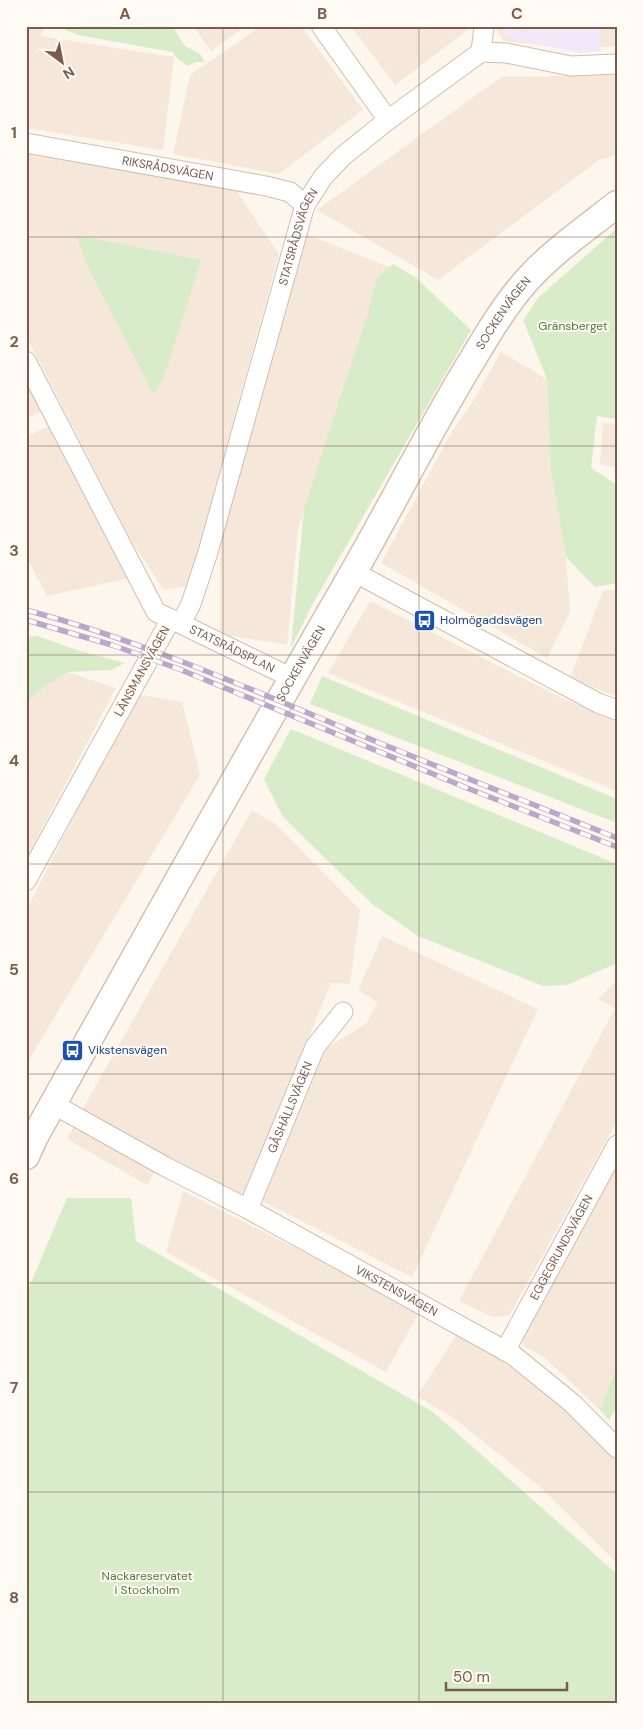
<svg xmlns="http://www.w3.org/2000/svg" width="643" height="1729" viewBox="0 0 643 1729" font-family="'DM Sans',sans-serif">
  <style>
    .residential { fill: #f5e8da }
    .education { fill: #f3e8fa }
    .green { fill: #d8ecc9 }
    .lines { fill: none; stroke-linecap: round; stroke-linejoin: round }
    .street-casing { stroke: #d1beb0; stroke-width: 21 }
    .secondary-casing { stroke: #d6c0b0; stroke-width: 29 }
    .street { stroke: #fff; stroke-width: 19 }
    .secondary { stroke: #fff; stroke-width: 26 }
    .rail-casing { stroke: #b9a8c9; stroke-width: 5.5 }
    .rail { stroke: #fffaf3; stroke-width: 4; stroke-dasharray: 11; stroke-linecap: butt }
    .grid { fill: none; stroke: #7a5c4d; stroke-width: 1; stroke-opacity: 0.55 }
    .labels { text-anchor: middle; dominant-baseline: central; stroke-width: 4; stroke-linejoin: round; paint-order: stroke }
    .street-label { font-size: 12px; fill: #7a5c4d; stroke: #fffaf3 }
    .park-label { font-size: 12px; fill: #537a41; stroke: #fffaf3 }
    .transit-label { font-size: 12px; fill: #164399; stroke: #fffaf3; text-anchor: start }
    .neatline { fill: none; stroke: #7a5c4d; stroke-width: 2 }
    .grid-label { font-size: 16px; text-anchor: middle; font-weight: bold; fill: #7a5c4d }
  </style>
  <rect width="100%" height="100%" fill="#fdf6ec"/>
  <path class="residential" d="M 26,26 L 46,26 L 40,36 L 174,57 L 163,150 L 26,128 Z
    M 193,26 L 246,26 L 211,51 Z
    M 261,26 L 301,26 L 363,110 L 279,174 L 173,154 L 190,75 Z
    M 351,26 L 473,26 L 395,85 Z
    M 498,26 L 617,26 L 617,46 L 585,48 L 503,41 L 497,29 Z
    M 617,75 L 617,155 L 599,160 L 438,280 L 317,210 L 501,77 Z
    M 26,150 L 233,186 L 279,254 L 188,586 L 164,590 L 132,542 L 26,336 Z
    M 306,234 L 394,269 L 298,528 L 287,645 L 220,634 L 220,534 Z
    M 501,352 L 547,379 L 551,472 L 566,557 L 570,612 L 547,658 L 381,563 L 451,433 L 472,403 Z
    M 26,380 L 42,411 L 26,419 Z
    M 603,423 L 617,425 L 617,468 L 600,464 Z
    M 52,424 L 134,577 L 47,596 L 26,556 L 26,437 Z
    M 617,590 L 617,697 L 570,678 L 603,591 Z
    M 370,601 L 562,698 L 617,721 L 617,791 L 328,673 Z
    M 28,659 L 116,688 L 29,853 L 26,852 L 26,663 Z
    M 136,694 L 182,702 L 200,775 L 26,1065 L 26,911 Z
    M 252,810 L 276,824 L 360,910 L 350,984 L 331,983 L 243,1196 L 164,1156 L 147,1185 L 67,1139 L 86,1103 Z
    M 382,936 L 538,1009 L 412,1277 L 260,1200 L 325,1049 L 367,1023 L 377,1002 L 358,990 Z
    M 617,980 L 617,1121 L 509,1316 L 492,1317 L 459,1301 L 615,1008 L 598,999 Z
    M 617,1161 L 617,1366 L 600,1410 L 545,1358 L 524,1346 L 520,1335 Z
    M 183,1191 L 420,1311 L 386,1372 L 166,1252 Z
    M 459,1331 L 509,1358 L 617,1454 L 617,1563 L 538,1485 L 456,1420 L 417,1396 Z"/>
  <path class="education" d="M 505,26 L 599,26 L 601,51 L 580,53 L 503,37 Z"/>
  <path class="green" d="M 64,26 L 172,26 L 185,46 L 200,54 L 205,62 L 196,62 L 188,66 L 179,60 L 172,52 L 78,35 L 65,30 Z
    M 617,228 L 617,419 L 597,416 L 591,468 L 617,485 L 617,583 L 595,587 L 566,557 L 551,472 L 547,379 L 523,320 L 538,298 Z
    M 76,235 L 201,260 L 166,371 L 154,395 L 88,267 Z
    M 393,264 L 415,277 L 471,330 L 312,605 L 291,648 L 304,509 L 369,309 L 376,279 Z
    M 37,636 L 80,651 L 125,663 L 111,670 L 68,672 L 46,685 L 28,700 L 26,704 L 26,637 Z
    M 322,676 L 617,799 L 617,823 L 310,704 Z
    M 291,729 L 617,864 L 617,963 L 567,985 L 543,986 L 418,936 L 371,903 L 283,817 L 264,779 Z
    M 67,1198 L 131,1198 L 136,1241 L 433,1412 L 617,1574 L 617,1703 L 26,1703 L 26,1294 Z
    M 617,1366 L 617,1407 L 609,1420 L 600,1410 Z"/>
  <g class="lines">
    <defs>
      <g id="street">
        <path d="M 321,26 L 388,120"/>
        <path d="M 481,52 L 484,26"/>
        <path id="s1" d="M 26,143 L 266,186 L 290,192 L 305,205"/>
        <path d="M 26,361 L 156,612 L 171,619 L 26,881"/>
        <path d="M 354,572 L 598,703 L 617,710"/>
        <path id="s2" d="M 171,619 L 292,678"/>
        <path id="s3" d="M 181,623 L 191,604 L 208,552 L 305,205 L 323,177 L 343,156 L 388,120 L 481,52 L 506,53 L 571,66 L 617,64"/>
        <path id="s4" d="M 53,1104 L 164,1166 L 248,1209 L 513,1355 L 572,1403 L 617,1448"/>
        <path id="s5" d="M 248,1209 L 315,1047 L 343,1012"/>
        <path id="s6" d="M 505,1351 L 617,1145"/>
      </g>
      <g id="secondary">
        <path id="s7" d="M 26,1156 L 34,1138 C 137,953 240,768 346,585 C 388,513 425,438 468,367 C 486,337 504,306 527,280 C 553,251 587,228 617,204"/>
      </g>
    </defs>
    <use href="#street" class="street-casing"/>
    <use href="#secondary" class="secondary-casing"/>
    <use href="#street" class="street"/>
    <use href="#secondary" class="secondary"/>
    <defs>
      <path id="rail" d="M 26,610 C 146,642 257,692 370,739 C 452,773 535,805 617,838
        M 26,620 L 112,645 L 179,669 L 467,788 L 617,847"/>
    </defs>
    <use href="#rail" class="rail-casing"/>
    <use href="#rail" class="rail"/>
  </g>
  <path class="grid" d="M 223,26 L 223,1703M 419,26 L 419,1703M 26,237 L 617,237M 26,446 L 617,446M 26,655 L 617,655M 26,864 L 617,864M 26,1074 L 617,1074M 26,1283 L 617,1283M 26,1492 L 617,1492"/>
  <defs>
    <symbol id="bus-square" viewBox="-11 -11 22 22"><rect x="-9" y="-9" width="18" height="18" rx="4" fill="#1a4fb4" stroke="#fffaf3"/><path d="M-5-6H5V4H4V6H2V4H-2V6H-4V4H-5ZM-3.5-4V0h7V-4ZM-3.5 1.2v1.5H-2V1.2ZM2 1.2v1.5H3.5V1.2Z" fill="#fff"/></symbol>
  </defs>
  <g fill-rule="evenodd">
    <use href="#bus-square" x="412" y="608" width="25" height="25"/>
    <use href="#bus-square" x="60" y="1038" width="25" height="25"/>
  </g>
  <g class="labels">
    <g class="street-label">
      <text stroke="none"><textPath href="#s1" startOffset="144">RIKSRÅDSVÄGEN</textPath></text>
      <text stroke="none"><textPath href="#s3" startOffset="404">STATSRÅDSVÄGEN</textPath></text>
      <text stroke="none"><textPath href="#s7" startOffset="969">SOCKENVÄGEN</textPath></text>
      <text stroke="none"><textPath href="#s2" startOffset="68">STATSRÅDSPLAN</textPath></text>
      <text stroke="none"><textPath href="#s7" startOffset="564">SOCKENVÄGEN</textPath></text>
      <text transform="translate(142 671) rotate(-61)">LÄNSMANSVÄGEN</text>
      <text stroke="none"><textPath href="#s5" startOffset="110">GÅSHÄLLSVÄGEN</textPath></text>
      <text stroke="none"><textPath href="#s6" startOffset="118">EGGEGRUNDSVÄGEN</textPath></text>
      <text stroke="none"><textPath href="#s4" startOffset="391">VIKSTENSVÄGEN</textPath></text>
    </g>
    <g class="park-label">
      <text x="573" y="326">Gränsberget</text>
      <text x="147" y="1576">Nackareservatet<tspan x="147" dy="14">i Stockholm</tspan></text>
    </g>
    <g class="transit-label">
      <text x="440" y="620">Holmögaddsvägen</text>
      <text x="88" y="1050">Vikstensvägen</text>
    </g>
  </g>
  <rect width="643" height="1729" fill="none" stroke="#fffaf3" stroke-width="55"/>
  <g transform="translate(62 62) rotate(148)" stroke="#fffaf3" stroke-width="4" paint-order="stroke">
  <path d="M0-4L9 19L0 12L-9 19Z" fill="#7a5c4d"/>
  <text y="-8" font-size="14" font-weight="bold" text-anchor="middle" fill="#7a5c4d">N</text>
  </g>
  <path d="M446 1682v8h121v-8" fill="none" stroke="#7a5c4d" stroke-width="2.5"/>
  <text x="453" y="1682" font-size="15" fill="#7a5c4d" stroke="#fffaf3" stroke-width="4" paint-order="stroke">50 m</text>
  <rect x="28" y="28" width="588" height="1674" class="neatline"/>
  <g class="grid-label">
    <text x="125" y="19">A</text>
    <text x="322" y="19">B</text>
    <text x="517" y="19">C</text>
    <text x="14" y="138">1</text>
    <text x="14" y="347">2</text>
    <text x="14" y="556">3</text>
    <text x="14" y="766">4</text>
    <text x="14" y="975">5</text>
    <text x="14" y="1184">6</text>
    <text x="14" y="1393">7</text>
    <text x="14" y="1603">8</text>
  </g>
</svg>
